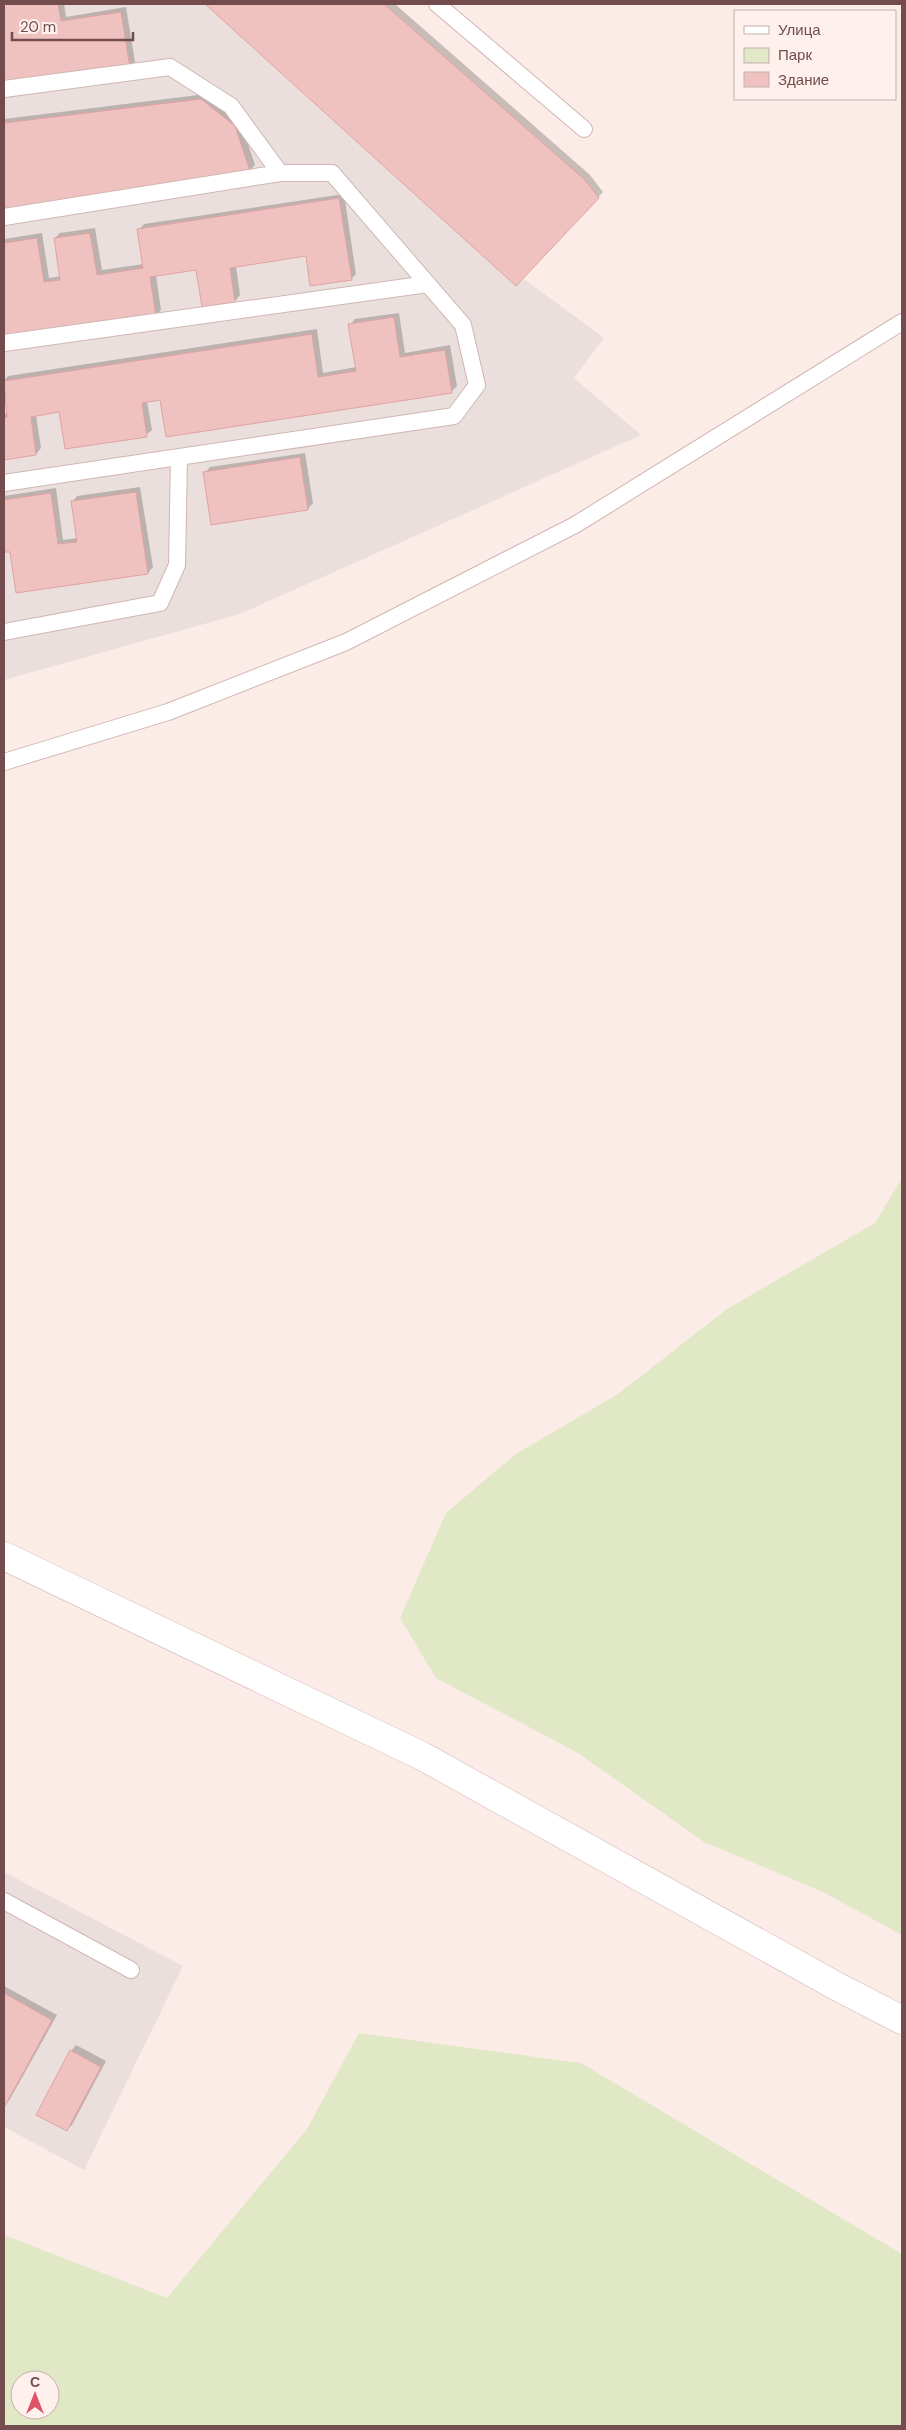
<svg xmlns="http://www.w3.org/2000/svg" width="906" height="2430" viewBox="0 0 906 2430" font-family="'DM Sans',sans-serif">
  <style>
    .industrial { fill: #eadfdd }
    .green { fill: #e0e8c6; fill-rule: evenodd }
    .shadow { fill: #0003 }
    .building { fill: #efc2c0; stroke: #e1a2a1 }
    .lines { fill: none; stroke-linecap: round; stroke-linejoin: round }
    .service-casing { stroke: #d1b6b3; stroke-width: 18 }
    .minor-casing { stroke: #d1b6b3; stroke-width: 29 }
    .service { stroke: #fff; stroke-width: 16 }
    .minor { stroke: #fff; stroke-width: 28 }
  </style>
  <rect width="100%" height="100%" fill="#fbece7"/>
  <path class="industrial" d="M 4,4 L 205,4 L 516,286 L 524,279 L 604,338 L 574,378 L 641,435 L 240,614 L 4,680 Z
    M 4,1872 L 183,1966 L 84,2170 L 4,2127 Z"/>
  <path class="green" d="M 902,1178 L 902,1935 L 823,1892 L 704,1842 L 578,1753 L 436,1678 L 400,1618 L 446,1513 L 516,1454 L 618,1394 L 727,1309 L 875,1223 Z
    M 359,2033 L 581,2063 L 902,2254 L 902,2426 L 4,2426 L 4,2235 L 167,2298 L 307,2129 ZM 20,2380 L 50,2380 L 50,2410 L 20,2410 Z"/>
  <path class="shadow" d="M 4,4 L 64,4 L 66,17 L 126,7 L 136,68 L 4,93 Z
    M 207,4 L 395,4 L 590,175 L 603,192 L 516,285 Z
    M 206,94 L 240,120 L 255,165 L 250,170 L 4,209 L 4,119 Z
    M 344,194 L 356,274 L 351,279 L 307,255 L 236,266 L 240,295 L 235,301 L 203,305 L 198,269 L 156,275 L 161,310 L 156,315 L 4,338 L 4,239 L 42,233 L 49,278 L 61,276 L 55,238 L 60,233 L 95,228 L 102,270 L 144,264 L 139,230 L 144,224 Z
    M 399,313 L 405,353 L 450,345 L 457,386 L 451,392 L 161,399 L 147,401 L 152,430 L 146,435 L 60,411 L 36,415 L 41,448 L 36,454 L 4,458 L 4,414 L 8,413 L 4,381 L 8,376 L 317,329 L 323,373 L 356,367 L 350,325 L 355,319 Z
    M 305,453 L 313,503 L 308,509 L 205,473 L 210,467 Z
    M 140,487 L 153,567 L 148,573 L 11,550 L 4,551 L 4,496 L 56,488 L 63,540 L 77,538 L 72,502 L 77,496 Z
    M 4,1986 L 57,2015 L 10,2099 L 5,2104 Z
    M 76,2045 L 106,2061 L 72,2125 L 67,2130 L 71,2051 Z"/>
  <path class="building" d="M 4,4 L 58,4 L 61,21 L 121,12 L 131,74 L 4,95 Z
    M 205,4 L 384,4 L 585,180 L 599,198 L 516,286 Z
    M 201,99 L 235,126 L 250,171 L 4,210 L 4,123 Z
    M 339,198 L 352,280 L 310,286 L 306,256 L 230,268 L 235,302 L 202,307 L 196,270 L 150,277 L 156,316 L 4,340 L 4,243 L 37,238 L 44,282 L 60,280 L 54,238 L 90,233 L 97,275 L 143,268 L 137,229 Z
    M 394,317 L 400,357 L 445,350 L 452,393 L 166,437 L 160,400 L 142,403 L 147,437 L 65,449 L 59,412 L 31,417 L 36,455 L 4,460 L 4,418 L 7,417 L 4,381 L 312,334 L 318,377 L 356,371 L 348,324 Z
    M 300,457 L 308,510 L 211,525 L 203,472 Z
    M 136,492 L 148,574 L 16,593 L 10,552 L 4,552 L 4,500 L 51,493 L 58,544 L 77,542 L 71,501 Z
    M 4,1993 L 52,2020 L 5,2106 L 4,2105 Z
    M 70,2050 L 101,2067 L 67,2131 L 36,2115 Z"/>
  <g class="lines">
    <defs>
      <path id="service" d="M 437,4 L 584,129
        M 4,89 L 170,67 L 231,106 L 280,173 L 332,173 L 463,325 L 477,385 L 454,416 L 4,483
        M 4,217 L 280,173
        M 4,343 L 428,284
        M 4,632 L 160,603 L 177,565 L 179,457
        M 4,762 L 168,712 L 346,642 L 575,525 L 902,322
        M 4,1901 L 131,1970"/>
      <path id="minor" d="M 4,1556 L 422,1756 L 838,1987 L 902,2020"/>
    </defs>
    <use href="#service" class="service-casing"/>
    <use href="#minor" class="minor-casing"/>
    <use href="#service" class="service"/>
    <use href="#minor" class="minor"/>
  </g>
  <rect width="906" height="2430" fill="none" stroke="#734d4d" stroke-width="10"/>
  <rect x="734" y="10" width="162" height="90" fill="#fef1ed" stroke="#c6afad"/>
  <rect x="744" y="26" width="25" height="8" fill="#ffffff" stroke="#c6afad"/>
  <text x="778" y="35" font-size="15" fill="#734d4d">Улица</text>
  <rect x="744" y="48" width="25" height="15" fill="#e0e8c6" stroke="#c6afad"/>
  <text x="778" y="60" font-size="15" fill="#734d4d">Парк</text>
  <rect x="744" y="72" width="25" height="15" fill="#efc2c0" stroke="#c6afad"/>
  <text x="778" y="85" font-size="15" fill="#734d4d">Здание</text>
  <g transform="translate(35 2395)"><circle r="24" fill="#fef1ed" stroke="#c6afad"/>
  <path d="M0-4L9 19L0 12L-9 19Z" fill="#dd5467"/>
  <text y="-8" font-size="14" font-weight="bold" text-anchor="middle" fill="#734d4d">С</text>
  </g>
  <path d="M12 32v8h121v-8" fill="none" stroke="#734d4d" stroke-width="2.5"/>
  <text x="20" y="32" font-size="15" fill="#734d4d" stroke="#fef1ed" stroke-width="4" paint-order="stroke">20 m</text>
</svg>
